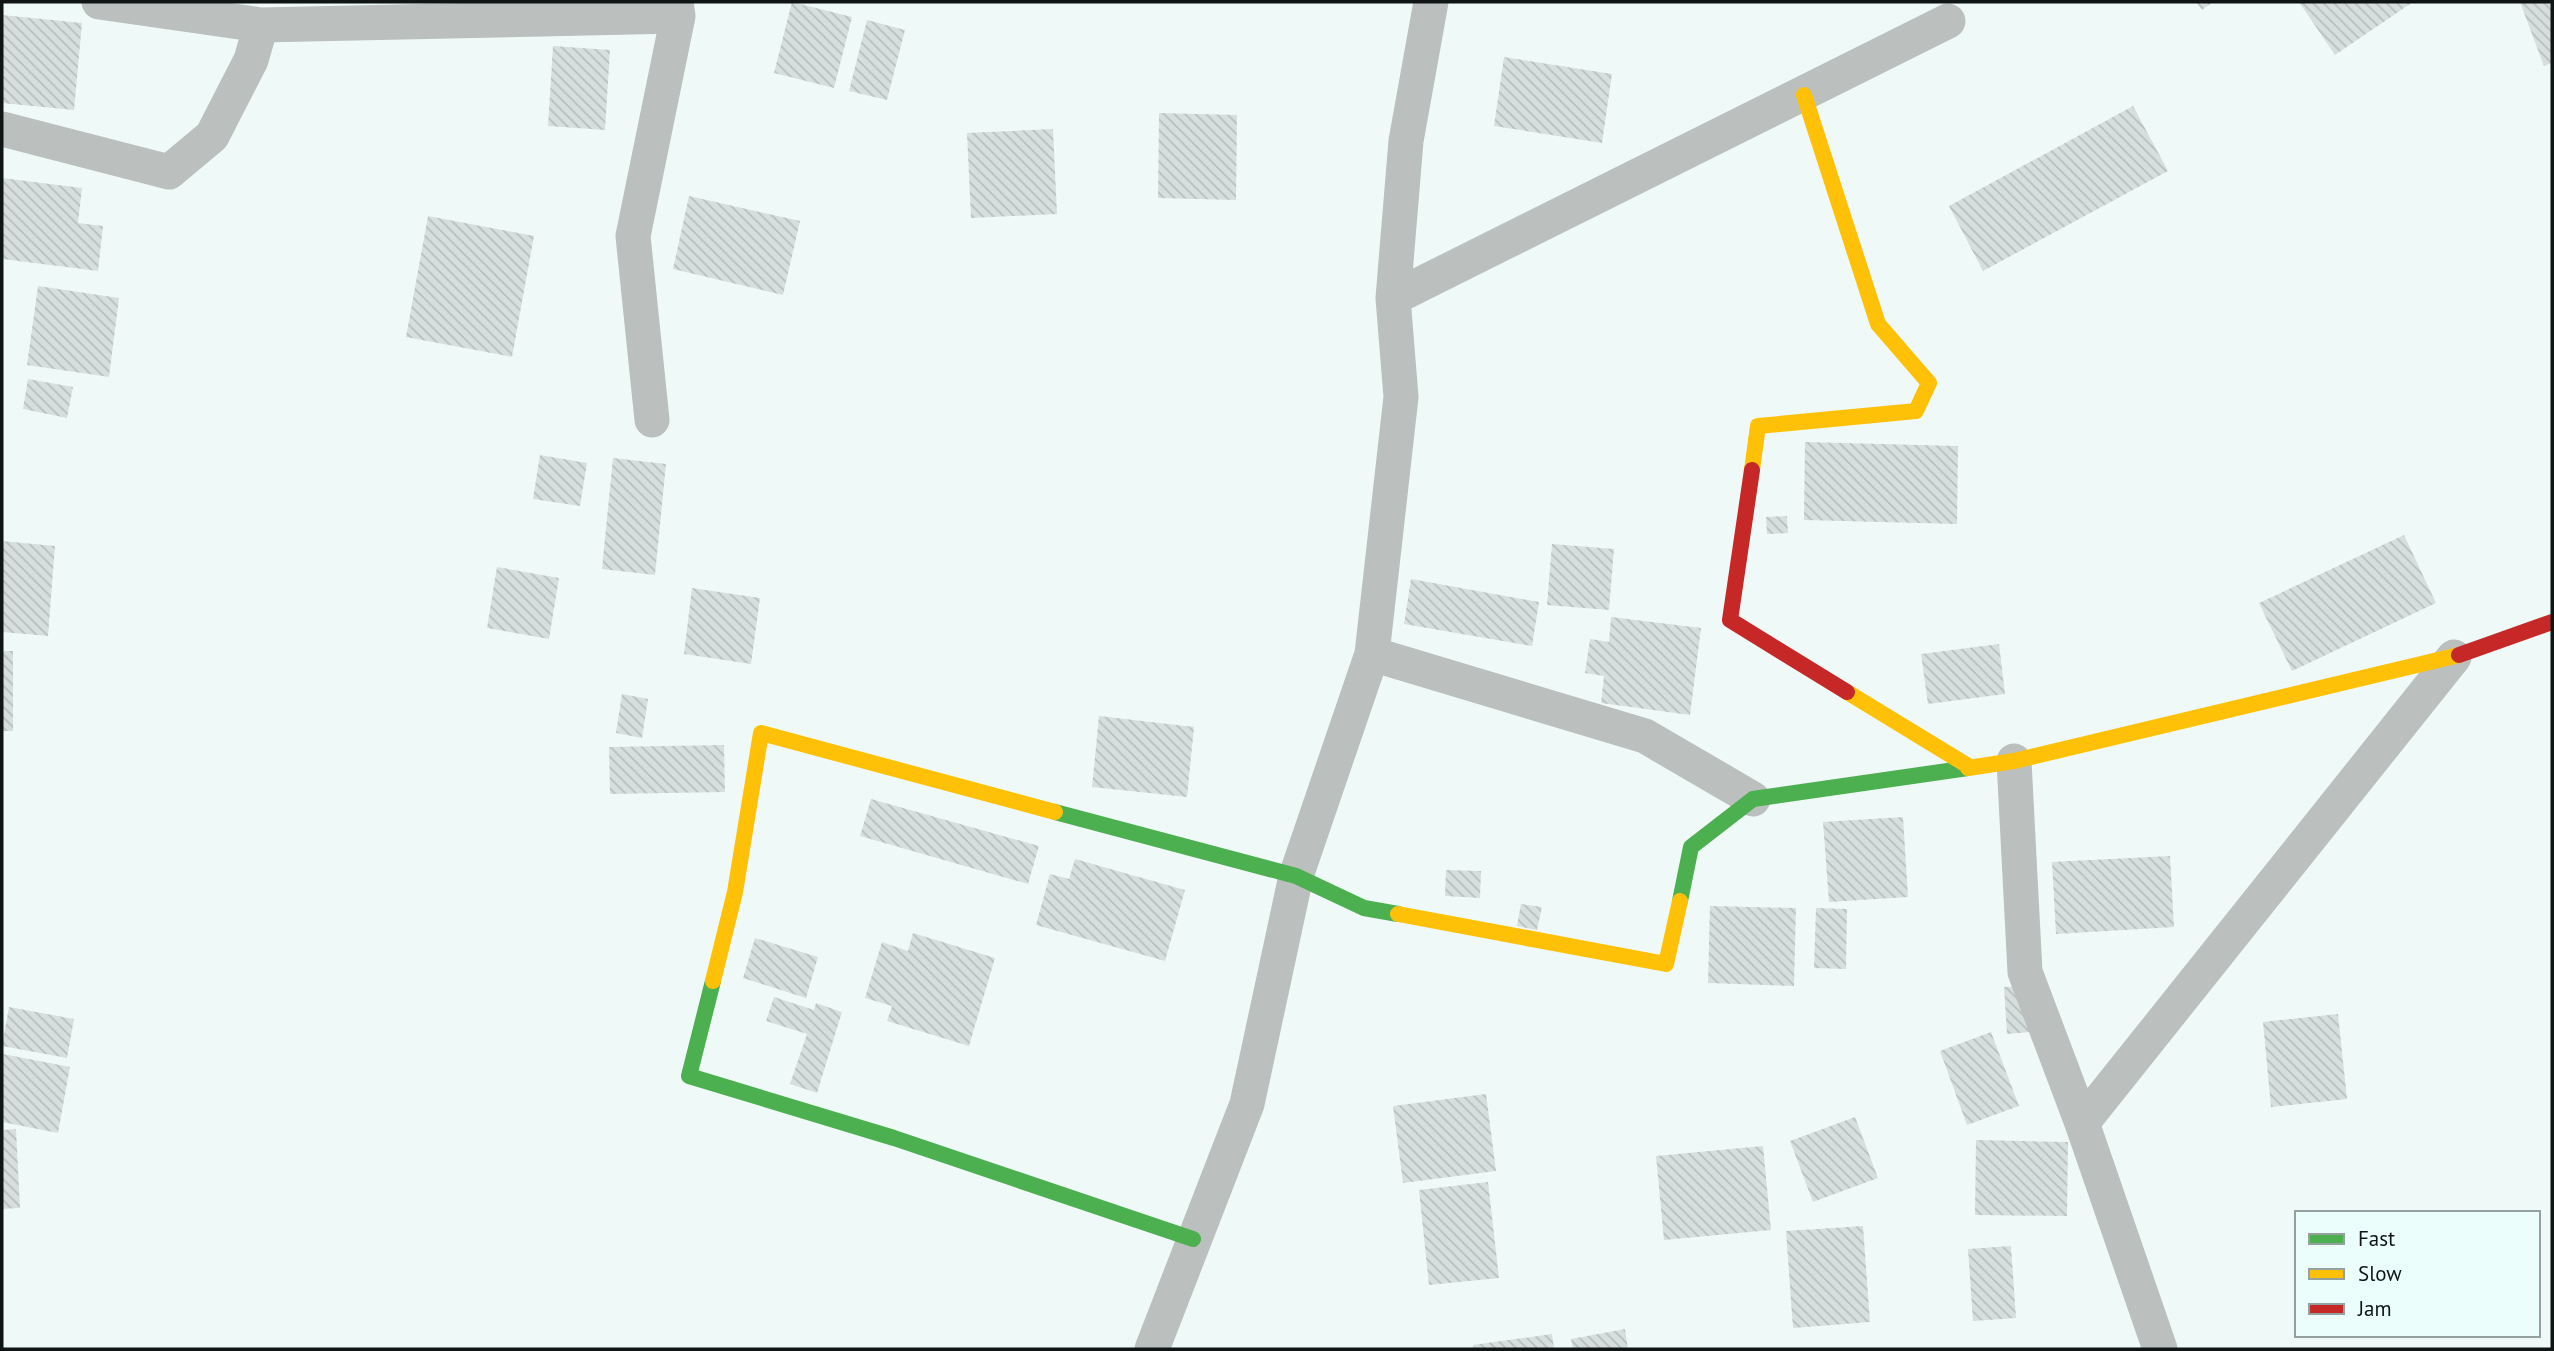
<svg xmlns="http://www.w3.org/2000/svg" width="2554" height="1351" viewBox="0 0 2554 1351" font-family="'PT Sans',sans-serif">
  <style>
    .building { fill: url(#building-back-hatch) }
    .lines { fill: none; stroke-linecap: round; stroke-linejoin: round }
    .street { stroke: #bbbfbe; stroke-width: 35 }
    .fast { stroke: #4caf50; stroke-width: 16 }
    .slow { stroke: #ffc107; stroke-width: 16 }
    .jam { stroke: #c62828; stroke-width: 16 }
  </style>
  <defs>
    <pattern id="building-back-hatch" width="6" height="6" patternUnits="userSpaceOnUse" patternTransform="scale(1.75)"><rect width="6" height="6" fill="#d7dfde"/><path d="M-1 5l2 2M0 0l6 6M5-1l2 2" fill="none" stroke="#b7bebe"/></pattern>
  </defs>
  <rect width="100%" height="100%" fill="#effaf8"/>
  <path class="building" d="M 792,2 L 852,17 L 834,88 L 774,73 Z
    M 2196,2 L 2213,2 L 2202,10 Z
    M 2299,2 L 2413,2 L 2335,55 Z
    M 2520,2 L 2552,2 L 2552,63 L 2544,66 Z
    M 2,15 L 82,23 L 74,110 L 2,103 Z
    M 867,20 L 905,30 L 887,100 L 849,91 Z
    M 553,46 L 610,50 L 605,130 L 548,126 Z
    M 1504,57 L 1612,74 L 1602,143 L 1494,126 Z
    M 2133,106 L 2168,171 L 1983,271 L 1949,206 Z
    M 1159,113 L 1237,115 L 1236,200 L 1158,198 Z
    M 1053,129 L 1057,214 L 971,218 L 967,133 Z
    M 2,178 L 82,188 L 78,223 L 103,226 L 98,271 L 2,259 Z
    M 689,196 L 800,221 L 783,295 L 673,269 Z
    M 428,216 L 534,236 L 512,357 L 406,337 Z
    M 38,286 L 119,298 L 109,377 L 27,365 Z
    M 28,379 L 73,387 L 67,418 L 23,409 Z
    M 1805,442 L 1958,446 L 1957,524 L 1804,520 Z
    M 540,455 L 587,463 L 580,506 L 533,499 Z
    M 613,458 L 666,464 L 655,575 L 602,569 Z
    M 1787,516 L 1788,533 L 1767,534 L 1766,517 Z
    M 2404,535 L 2436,603 L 2292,671 L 2259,603 Z
    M 2,541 L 55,546 L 48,636 L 2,632 Z
    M 1552,544 L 1614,549 L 1609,610 L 1547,605 Z
    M 497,567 L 559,578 L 549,639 L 487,628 Z
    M 1411,579 L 1539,602 L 1532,646 L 1404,624 Z
    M 692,588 L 760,598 L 751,664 L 684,654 Z
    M 1611,617 L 1701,628 L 1690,715 L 1601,703 L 1604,676 L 1585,673 L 1590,639 L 1609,642 Z
    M 1999,644 L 2005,694 L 1928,704 L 1921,654 Z
    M 2,651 L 13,651 L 13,731 L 2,731 Z
    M 622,694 L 648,699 L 642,738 L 616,733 Z
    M 1099,716 L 1194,727 L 1187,797 L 1092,787 Z
    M 724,745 L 725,792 L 610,794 L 609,747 Z
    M 871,799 L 1039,846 L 1028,884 L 860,836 Z
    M 1903,817 L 1908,897 L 1829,902 L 1823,822 Z
    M 2170,856 L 2174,927 L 2056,934 L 2052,862 Z
    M 1075,859 L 1185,890 L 1165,961 L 1036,925 L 1050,874 L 1069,879 Z
    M 1446,870 L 1481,871 L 1480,898 L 1445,896 Z
    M 1521,904 L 1542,907 L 1537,930 L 1517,926 Z
    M 1710,906 L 1796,908 L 1794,986 L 1708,983 Z
    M 1816,908 L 1847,909 L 1846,969 L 1814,968 Z
    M 913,933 L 995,958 L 969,1046 L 887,1021 L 892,1006 L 865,998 L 882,942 L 908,951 Z
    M 755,938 L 818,957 L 806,998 L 743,978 Z
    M 2027,986 L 2030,1032 L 2007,1034 L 2004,987 Z
    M 774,997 L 814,1010 L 816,1003 L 842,1012 L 817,1093 L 790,1084 L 807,1034 L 766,1021 Z
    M 9,1007 L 74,1019 L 67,1058 L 2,1046 Z
    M 2338,1014 L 2347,1099 L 2271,1107 L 2263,1022 Z
    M 1991,1032 L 2019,1106 L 1967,1125 L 1940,1051 Z
    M 3,1054 L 70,1067 L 58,1133 L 2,1122 Z
    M 1486,1094 L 1496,1171 L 1403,1183 L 1393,1106 Z
    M 1855,1117 L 1878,1178 L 1813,1202 L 1790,1141 Z
    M 16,1129 L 20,1208 L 2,1209 L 2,1130 Z
    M 1976,1140 L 2068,1142 L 2067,1216 L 1975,1215 Z
    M 1763,1146 L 1771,1230 L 1664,1240 L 1656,1156 Z
    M 1488,1182 L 1499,1278 L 1429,1285 L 1419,1190 Z
    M 1863,1226 L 1870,1322 L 1793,1328 L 1786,1231 Z
    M 2011,1246 L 2016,1318 L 1973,1321 L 1968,1249 Z
    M 1625,1329 L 1628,1349 L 1573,1349 L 1571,1339 Z
    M 1552,1334 L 1554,1349 L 1474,1349 L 1473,1345 Z"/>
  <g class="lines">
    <path class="street" d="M 99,2 L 261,25
      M 2,129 L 169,172 L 212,136 L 251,60 L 261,25 L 678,16
      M 1393,298 L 1948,21
      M 652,420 L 633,236 L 678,16 L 676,2
      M 1372,654 L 1645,736 L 1753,799
      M 2014,761 L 2025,972 L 2082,1123
      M 1152,1349 L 1247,1104 L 1296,876 L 1372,654 L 1401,397 L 1393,298 L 1406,141 L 1431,2
      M 2160,1349 L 2082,1123 L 2454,657"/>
    <path class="fast" d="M 1055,812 L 1296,876 L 1364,908 L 1398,914
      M 1680,901 L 1691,847 L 1753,799 L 1968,768
      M 713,981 L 689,1076 L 894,1138 L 1193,1239"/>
    <path class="slow" d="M 1752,470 L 1758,426 L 1916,411 L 1929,383 L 1878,324 L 1804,95
      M 1847,692 L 1970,767
      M 1968,768 L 2014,761 L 2459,655
      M 1398,914 L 1666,964 L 1680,901
      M 713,981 L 735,892 L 761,733 L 1055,812"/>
    <path class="jam" d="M 1752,470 L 1730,620 L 1847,692
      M 2459,655 L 2552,622"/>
  </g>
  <rect width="2554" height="1351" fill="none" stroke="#0f1514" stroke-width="7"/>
  <rect x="2295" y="1211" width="245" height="126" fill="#ebfefb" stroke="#93a19f" stroke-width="2"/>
  <rect x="2309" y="1234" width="35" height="10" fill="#4caf50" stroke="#93a19f" stroke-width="2"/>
  <text x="2358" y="1246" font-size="21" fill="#0f1514">Fast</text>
  <rect x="2309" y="1269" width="35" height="10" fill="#ffc107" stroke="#93a19f" stroke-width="2"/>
  <text x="2358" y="1281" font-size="21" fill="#0f1514">Slow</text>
  <rect x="2309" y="1304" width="35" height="10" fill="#c62828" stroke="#93a19f" stroke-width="2"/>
  <text x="2358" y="1316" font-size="21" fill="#0f1514">Jam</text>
</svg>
